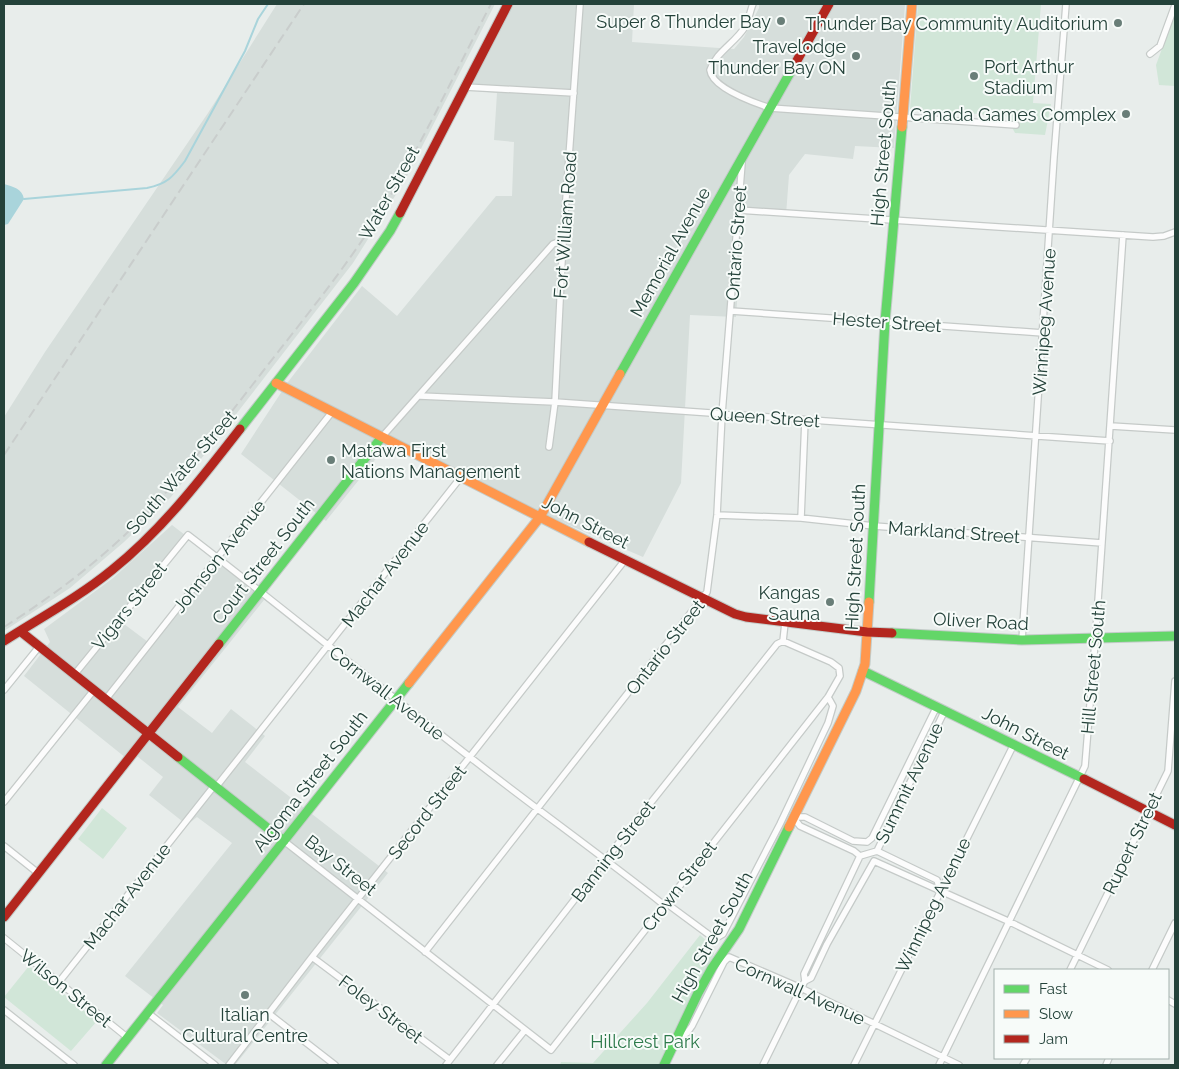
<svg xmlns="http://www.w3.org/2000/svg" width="1179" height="1069" viewBox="0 0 1179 1069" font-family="Raleway,sans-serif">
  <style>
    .built { fill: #d6dedb }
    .green { fill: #d1e6d8 }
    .water { fill: #a9d4db }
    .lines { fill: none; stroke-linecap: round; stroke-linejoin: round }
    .stream { stroke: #a9d4db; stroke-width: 2 }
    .street-casing { stroke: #c5cac8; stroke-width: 8 }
    .fast-casing { stroke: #c3cbc8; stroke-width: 11 }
    .slow-casing { stroke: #c3cbc8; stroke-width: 11 }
    .jam-casing { stroke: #c3cbc8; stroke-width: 11 }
    .street { stroke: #fcfcfc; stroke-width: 5.5 }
    .fast { stroke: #63d668; stroke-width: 9 }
    .slow { stroke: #ff974d; stroke-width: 9 }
    .jam { stroke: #b3261e; stroke-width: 9 }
    .rail { stroke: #c9cdcc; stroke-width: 2; stroke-dasharray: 10 5; stroke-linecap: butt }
    .poi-dot { fill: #697e78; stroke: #f7fbf9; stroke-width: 2 }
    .labels { text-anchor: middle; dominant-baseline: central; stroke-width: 4; stroke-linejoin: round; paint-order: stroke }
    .poi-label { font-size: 18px; fill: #24423a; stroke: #f7fbf9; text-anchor: end }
    .street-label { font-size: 18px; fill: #24423a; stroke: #f7fbf9 }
    .park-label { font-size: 18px; fill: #2d7a4b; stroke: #f7fbf9 }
  </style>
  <rect width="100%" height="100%" fill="#e8edeb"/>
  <path class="built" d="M 277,4 L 495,4 L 405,180 L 353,263 L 230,422 L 171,497 L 124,542 L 70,588 L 4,631 L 4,417 L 45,352 L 208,113 Z
    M 511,4 L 634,4 L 632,42 L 734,49 L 744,37 L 759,8 L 759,4 L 905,4 L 894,148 L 855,146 L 853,159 L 805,154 L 789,175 L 786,215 L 743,212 L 736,317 L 690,315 L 681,483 L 643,557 L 386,446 L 326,521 L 241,454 L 288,382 L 362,286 L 397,316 L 496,196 L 512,196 L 514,142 L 494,140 L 497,93 L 467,90 Z
    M 172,525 L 185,535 L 120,621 L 152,645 L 218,561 L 264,600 L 178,707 L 212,733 L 231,709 L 265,736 L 245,762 L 388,873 L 235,1065 L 227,1065 L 157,1013 L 163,1005 L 125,976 L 232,843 L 197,817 L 187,825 L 149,795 L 163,777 L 132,752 L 126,758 L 24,676 L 50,642 L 44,629 L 113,578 Z"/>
  <path class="green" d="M 918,4 L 1041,4 L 1033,103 L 1051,104 L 1045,135 L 1015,133 L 1006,116 L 910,109 Z
    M 1175,13 L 1175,86 L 1159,85 L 1156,65 Z
    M 102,808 L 127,828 L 103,859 L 78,839 Z
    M 700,935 L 708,942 L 714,954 L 690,999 L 659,1065 L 560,1065 L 561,1062 L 593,1063 L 647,1003 Z
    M 29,966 L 97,1021 L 71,1051 L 4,997 Z"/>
  <path class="water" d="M 4,184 C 13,187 22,188 24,199 L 8,224 L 4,225 Z"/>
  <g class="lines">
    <path class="stream" d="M 24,199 L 147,188 C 167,184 173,177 185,161 L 245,51 L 258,19 L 268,4"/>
    <defs>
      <path id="street" d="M 753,4 C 750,11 749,20 745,27 C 735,43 716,52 710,70 C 712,88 755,103 770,108 L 1016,125
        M 1150,54 L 1160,46 L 1175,5
        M 465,87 L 574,93
        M 738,210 L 1153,237 L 1164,236 L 1175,232
        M 731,311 L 1043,333
        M 420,396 L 555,402 L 1110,441
        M 1111,426 L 1175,430
        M 381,438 L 553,244 L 563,240
        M 549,447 L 555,402 L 563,240 L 580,4
        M 717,515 L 801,518 L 874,526 L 1102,543
        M 801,518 L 805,420
        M 1022,640 L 1054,157 L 1066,4
        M 783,641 L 785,623
        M 74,675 L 188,535 C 283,608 376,685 471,758 C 535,808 601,855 664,905
        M 4,690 L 38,648
        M 106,699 L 332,412
        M 216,787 L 461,477
        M 4,802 L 94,690
        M 793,817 L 805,817 L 853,841 L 867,842 L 872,838 L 937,706
        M 793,817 L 800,826 L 854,851 L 860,856
        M 284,841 L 551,1050 L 828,697 L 840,676 L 839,668 L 831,662 L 783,641
        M 4,846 L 38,873
        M 860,856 L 877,851
        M 940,890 L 937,880 L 877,851 L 945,710
        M 666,903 L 712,937 L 716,938 L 723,934 L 780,824 L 828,723 L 833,706 L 828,697
        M 4,938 L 128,1038
        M 425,952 L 707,592 L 717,515 L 722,414 L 742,163
        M 312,957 L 450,1060
        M 1070,970 L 1168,771 L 1175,681
        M 1152,970 L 1175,923
        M 805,981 L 804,974 L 860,856
        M 59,982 L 214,786
        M 1168,1000 L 1175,1004
        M 4,1010 L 74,1065
        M 148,1013 L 215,1065
        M 268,1013 L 335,1065
        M 677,1039 L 687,1033 L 692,1026 L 724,962 L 729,957 L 801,988 L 959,1065
        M 229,1065 L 312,957 L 625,560
        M 446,1065 L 606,859 L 777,644 L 783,641
        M 497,1065 L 525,1030
        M 763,1065 L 801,988 L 805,981 L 811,978 L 827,944 L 874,861 L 1010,922 L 1108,970
        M 854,1065 L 1013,746
        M 939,1065 L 1085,766 L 1096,630 L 1123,235
        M 1023,1065 L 1027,1058
        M 1106,1065 L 1109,1058"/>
      <path id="fast" d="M 620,374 L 795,64
        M 240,429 L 354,283 L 390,231 L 400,213
        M 869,602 L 885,322 L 902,127
        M 892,633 L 1022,640 L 1175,636
        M 219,644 L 381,438
        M 863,671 L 1084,779
        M 178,757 L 284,841
        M 106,1065 L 409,683
        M 664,1065 L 698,993 L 712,968 L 739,929 L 789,827"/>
      <path id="slow" d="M 902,127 L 912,4
        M 276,383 L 589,542
        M 409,683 L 540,517 L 620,374
        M 789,827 L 856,691 L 865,664 L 869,602"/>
      <path id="jam" d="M 795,64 L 829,4
        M 400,213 L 508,4
        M 589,542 L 735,614 L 746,617 L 867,632 L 892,633
        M 20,631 L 178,757
        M 4,641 C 40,618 79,597 112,570 C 162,530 201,479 240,429
        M 1084,779 L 1175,825
        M 4,917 L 219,644"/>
    </defs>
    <use href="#street" class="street-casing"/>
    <use href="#fast" class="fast-casing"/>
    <use href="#slow" class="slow-casing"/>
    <use href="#jam" class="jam-casing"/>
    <use href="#street" class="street"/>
    <use href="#fast" class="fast"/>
    <use href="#slow" class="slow"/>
    <use href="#jam" class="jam"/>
    <path class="rail" d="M 4,455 L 304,4
      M 4,627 C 56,594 105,557 148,512 C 185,473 217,430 250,388 C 292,333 336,281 373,224 C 417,155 453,76 491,4"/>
  </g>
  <g class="poi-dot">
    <circle cx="781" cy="21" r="5"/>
    <circle cx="1118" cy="23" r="5"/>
    <circle cx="856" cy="56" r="5"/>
    <circle cx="974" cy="76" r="5"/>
    <circle cx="1126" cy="114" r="5"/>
    <circle cx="331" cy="460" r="5"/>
    <circle cx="830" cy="602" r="5"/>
    <circle cx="245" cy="995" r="5"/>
  </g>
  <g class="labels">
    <g class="poi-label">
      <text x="771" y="21">Super 8 Thunder Bay</text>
      <text x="1108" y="23">Thunder Bay Community Auditorium</text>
      <text x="846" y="46">Travelodge<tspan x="846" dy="21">Thunder Bay ON</tspan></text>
      <text x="984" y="66" text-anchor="start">Port Arthur<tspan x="984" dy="21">Stadium</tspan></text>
      <text x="1116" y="114">Canada Games Complex</text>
      <text x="341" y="450" text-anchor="start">Matawa First<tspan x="341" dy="21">Nations Management</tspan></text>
      <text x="820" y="592">Kangas<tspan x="820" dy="21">Sauna</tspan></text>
      <text x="245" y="1014" text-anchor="middle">Italian<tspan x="245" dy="21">Cultural Centre</tspan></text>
    </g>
    <g class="street-label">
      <text transform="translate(883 153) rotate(-85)">High Street South</text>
      <text transform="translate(389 193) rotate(-61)">Water Street</text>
      <text transform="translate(565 225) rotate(-86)">Fort William Road</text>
      <text transform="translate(736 243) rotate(-86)">Ontario Street</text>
      <text transform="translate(670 252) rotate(-61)">Memorial Avenue</text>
      <text transform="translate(887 322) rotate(4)">Hester Street</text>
      <text transform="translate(1044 322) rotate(-86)">Winnipeg Avenue</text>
      <text transform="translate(765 417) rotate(4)">Queen Street</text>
      <text transform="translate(181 472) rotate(-49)">South Water Street</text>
      <text transform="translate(586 522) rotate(27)">John Street</text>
      <text transform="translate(954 532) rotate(4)">Markland Street</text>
      <text transform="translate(219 556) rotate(-52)">Johnson Avenue</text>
      <text transform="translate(855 557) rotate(-87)">High Street South</text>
      <text transform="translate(263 561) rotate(-52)">Court Street South</text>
      <text transform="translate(385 574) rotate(-52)">Machar Avenue</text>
      <text transform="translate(129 606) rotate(-51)">Vigars Street</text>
      <text transform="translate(981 621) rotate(3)">Oliver Road</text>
      <text transform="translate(665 647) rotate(-52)">Ontario Street</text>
      <text transform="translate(1093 667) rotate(-85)">Hill Street South</text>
      <text transform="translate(387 693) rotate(38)">Cornwall Avenue</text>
      <text transform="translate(1026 733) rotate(27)">John Street</text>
      <text transform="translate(310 781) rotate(-52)">Algoma Street South</text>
      <text transform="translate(909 783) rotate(-64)">Summit Avenue</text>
      <text transform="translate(427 812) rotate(-52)">Secord Street</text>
      <text transform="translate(1132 843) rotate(-64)">Rupert Street</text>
      <text transform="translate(613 851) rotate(-52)">Banning Street</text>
      <text transform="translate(341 865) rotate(38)">Bay Street</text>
      <text transform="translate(679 886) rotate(-52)">Crown Street</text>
      <text transform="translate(127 896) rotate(-52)">Machar Avenue</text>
      <text transform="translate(933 905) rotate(-64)">Winnipeg Avenue</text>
      <text transform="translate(712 937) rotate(-61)">High Street South</text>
      <text transform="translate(66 988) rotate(39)">Wilson Street</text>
      <text transform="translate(800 991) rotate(24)">Cornwall Avenue</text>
      <text transform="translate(381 1009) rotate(37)">Foley Street</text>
    </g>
    <g class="park-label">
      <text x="645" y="1041">Hillcrest Park</text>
    </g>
  </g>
  <rect width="1179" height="1069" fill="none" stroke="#24423a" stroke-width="10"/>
  <rect x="994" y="969" width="175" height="90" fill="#f7fbf9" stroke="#a3b1ad"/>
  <rect x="1004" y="985" width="25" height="8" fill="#63d668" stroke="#a3b1ad"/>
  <text x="1039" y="994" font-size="15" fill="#24423a">Fast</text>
  <rect x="1004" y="1010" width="25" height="8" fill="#ff974d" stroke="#a3b1ad"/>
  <text x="1039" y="1019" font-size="15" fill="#24423a">Slow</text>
  <rect x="1004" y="1035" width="25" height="8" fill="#b3261e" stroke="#a3b1ad"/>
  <text x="1039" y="1044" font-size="15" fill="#24423a">Jam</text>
</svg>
